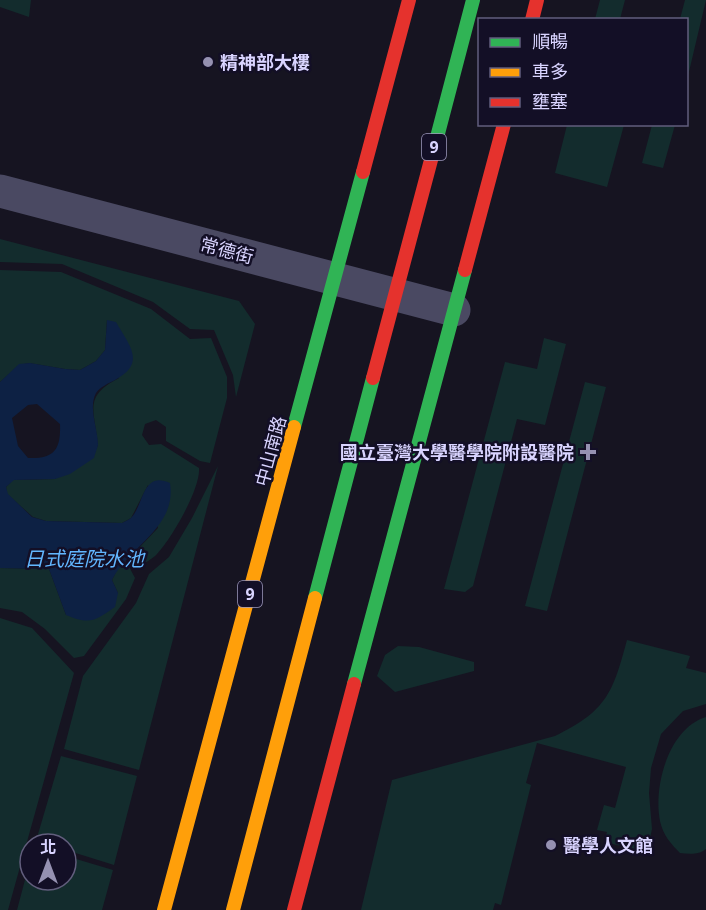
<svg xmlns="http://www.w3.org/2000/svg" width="706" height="910" viewBox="0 0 706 910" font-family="'Noto Sans','Noto Sans TC',sans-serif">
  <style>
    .green { fill: #132c2d }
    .water { fill: #0d2144; fill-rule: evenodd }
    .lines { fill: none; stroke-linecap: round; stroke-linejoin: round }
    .street { stroke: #4a4962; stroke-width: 33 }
    .fast { stroke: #30b455; stroke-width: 14 }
    .slow { stroke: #ff9f0a; stroke-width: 14 }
    .jam { stroke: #e5322d; stroke-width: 14 }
    .poi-dot { fill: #9591b1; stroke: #130f26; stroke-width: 2 }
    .labels { text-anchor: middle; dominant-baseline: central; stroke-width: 5; stroke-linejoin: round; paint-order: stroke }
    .shield { fill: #130f26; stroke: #9e99be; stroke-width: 1.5 }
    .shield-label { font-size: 16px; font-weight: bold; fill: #d9d4ff }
    .poi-label { font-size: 18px; font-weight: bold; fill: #d9d4ff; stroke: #130f26; text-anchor: start }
    .street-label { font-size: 18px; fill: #d9d4ff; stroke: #130f26 }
    .water-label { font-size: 20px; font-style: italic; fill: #62b6ff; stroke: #130f26 }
  </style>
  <rect width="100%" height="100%" fill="#161421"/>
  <path class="green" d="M 0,0 L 31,0 L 29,17 L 0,7 Z
    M 600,0 L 625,0 L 620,19 L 595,19 Z
    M 685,0 L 706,0 L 687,80 L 686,20 L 680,19 Z
    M 567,125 L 624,125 L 607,187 L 555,173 Z
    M 652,125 L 675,125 L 663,168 L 642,163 Z
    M 0,239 L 239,301 L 255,324 L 236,397 L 233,375 L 214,330 L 190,329 L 153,302 L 62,264 L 0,262 Z
    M 0,270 L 61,272 L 151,309 L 190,339 L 211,338 L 227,377 L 227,398 L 210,463 L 200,461 L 166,441 L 166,427 L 156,420 L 145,424 L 142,435 L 149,445 L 161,444 L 199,468 C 201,488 170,542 155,556 C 152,559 147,561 144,564 L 136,551 L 158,528 L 148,485 L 131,518 L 122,523 L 46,521 L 33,517 L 7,494 L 6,487 L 13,480 L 55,479 L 98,446 C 95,411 82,397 119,378 L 107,320 L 105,350 L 96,361 L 80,370 L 65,369 L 29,363 L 19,365 L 0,382 Z
    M 544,338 L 566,344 L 545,425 L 517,419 L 473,586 L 465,592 L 444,589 L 505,362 L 537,369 Z
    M 585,382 L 606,387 L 547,611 L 525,606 Z
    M 218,466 L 139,770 L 64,749 L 83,676 L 136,603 L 149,574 L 169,557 L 192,518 Z
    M 126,561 L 135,578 L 126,599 L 84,656 L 74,658 L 45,629 L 22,612 L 0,608 L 0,568 L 49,569 L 66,615 L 118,593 L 112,580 L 118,568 Z
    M 0,618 L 32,628 L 74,673 L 8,910 L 0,910 Z
    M 627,640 L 690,656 L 686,668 L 706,673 L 706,704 L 683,711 L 661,734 L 651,768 L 649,793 L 652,829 L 647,852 L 604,842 L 607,832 L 597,830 L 604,805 L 615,808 L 626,767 L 537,743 L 526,783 L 531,785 L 501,905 L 495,903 L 493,910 L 361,910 L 392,780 L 555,736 C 607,711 613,692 627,640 Z
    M 398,646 L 419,647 L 474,662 L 474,671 L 395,692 L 377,676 L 385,655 Z
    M 706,717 L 706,849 C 699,855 689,854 680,853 C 671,844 663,835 660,821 C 653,786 669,728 706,717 Z
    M 61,756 L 137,776 L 114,865 L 66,850 L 66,844 L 45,844 L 36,841 Z
    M 66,856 L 113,870 L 102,910 L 17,910 L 30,861 L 30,880 L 66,880 Z"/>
  <path class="water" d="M 107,320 L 116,322 C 129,345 147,363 115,380 C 109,383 100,387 96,393 C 88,408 98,429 98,445 C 97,449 95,454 94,458 L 70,474 L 55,479 L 14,480 L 6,487 L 8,494 L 32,517 L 46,521 L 122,523 C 125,521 129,520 131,518 C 144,505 142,470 170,483 C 177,528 129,546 112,580 L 118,593 L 115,607 C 95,621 90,625 66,615 L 49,569 L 0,568 L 0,382 L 19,364 L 30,363 L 65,369 L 80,370 L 96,361 L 105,350 ZM 37,404 L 60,424 C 61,450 54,459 28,458 L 18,446 L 12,418 L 28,405 Z"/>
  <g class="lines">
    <path class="street" d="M 0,191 L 454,310"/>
    <path class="fast" d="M 435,145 L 473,0
      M 294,427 L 363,172
      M 315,598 L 373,378
      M 354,684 L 465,270"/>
    <path class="slow" d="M 164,910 L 294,427
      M 233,910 L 315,598"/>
    <path class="jam" d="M 532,20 L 537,0
      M 363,172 L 409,0
      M 465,270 L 504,124
      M 373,378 L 435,145
      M 294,910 L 354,684"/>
  </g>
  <g class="poi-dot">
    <circle cx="208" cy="62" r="6"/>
    <path d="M585 443h6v6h6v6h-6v6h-6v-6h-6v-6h6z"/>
    <circle cx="551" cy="845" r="6"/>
  </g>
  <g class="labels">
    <g class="shield">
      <rect x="422" y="134" width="24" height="26" rx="4.5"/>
      <rect x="238" y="581" width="24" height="26" rx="4.5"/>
    </g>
    <g class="shield-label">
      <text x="434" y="147">9</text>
      <text x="250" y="594">9</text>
    </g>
    <g class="poi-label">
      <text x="220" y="62">精神部大樓</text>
      <text x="574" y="452" text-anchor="end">國立臺灣大學醫學院附設醫院</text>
      <text x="563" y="845">醫學人文館</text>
    </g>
    <g class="street-label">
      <text transform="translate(227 250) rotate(15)">常德街</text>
      <text transform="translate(270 451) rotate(-75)">中山南路</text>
    </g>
    <g class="water-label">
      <text x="84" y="558">日式庭院水池</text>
    </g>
  </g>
  <rect x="478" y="18" width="210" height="108" fill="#130f26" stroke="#625e7d" stroke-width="1.5"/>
  <rect x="490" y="38" width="30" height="9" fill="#30b455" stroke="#625e7d" stroke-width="1.5"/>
  <text x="532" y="48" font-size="18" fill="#d9d4ff">順暢</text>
  <rect x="490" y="68" width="30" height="9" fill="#ff9f0a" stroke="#625e7d" stroke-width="1.5"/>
  <text x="532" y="78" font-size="18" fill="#d9d4ff">車多</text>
  <rect x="490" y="98" width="30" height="9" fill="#e5322d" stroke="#625e7d" stroke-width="1.5"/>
  <text x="532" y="108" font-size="18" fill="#d9d4ff">壅塞</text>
  <g transform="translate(48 862)"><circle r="28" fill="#130f26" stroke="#625e7d" stroke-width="1.5"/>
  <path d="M0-4.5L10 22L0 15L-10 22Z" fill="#9591b1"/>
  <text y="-9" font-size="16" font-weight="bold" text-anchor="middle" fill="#d9d4ff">北</text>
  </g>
</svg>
